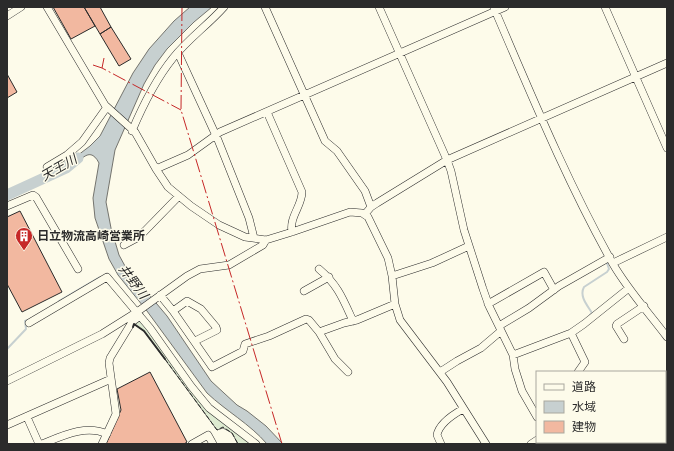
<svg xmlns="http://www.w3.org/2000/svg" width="674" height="451" viewBox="0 0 674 451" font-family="'Sofia Sans Condensed','Noto Sans JP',sans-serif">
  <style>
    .green { fill: #deebd1; stroke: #74746e }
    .water { fill: #c7d0d0; stroke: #74746e }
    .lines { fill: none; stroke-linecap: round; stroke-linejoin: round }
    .stream { stroke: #c7d0d0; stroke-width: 2 }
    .river { stroke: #c7d0d0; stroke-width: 11 }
    .building { fill: #f2b8a0; stroke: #2b2b2b }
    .minor-casing { stroke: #2b2b2b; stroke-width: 8 }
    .minor { stroke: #fdfbea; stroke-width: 7 }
    .fence { stroke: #2b2b2b; stroke-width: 1; stroke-dasharray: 5 2; stroke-linecap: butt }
    .wall { stroke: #2b2b2b; stroke-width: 2 }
    .power { stroke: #c62828; stroke-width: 1; stroke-dasharray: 14 3 2 3; stroke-linecap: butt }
    .labels { text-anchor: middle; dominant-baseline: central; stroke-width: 3; stroke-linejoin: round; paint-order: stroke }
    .poi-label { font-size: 12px; font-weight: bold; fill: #2b2b2b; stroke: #fdfbea; text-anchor: start }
    .water-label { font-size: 13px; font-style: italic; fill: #2b2b2b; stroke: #fdfbea }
  </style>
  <rect width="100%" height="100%" fill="#fdfbea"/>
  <path class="green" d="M 137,321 L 140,321 L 150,332 L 188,386 L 251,444 L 238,444 L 232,433 L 223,428 L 217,430 L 144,331 L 134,324 Z"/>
  <path class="water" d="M 190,7 L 212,7 L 194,22 L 167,49 L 155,65 L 144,84 L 115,150 L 106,202 L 111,228 L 119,255 L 125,266 L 167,316 L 211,381 L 237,405 L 247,411 L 266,426 L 283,444 L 267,444 C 250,424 226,411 207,393 L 147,311 L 118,275 L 109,259 L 95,218 L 93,198 L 99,163 C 88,142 79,167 66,168 L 69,162 L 90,146 L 100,136 L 133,73 L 149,49 L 174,21 Z"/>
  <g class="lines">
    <path class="stream" d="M 59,301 L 100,277
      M 590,315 L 592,313 C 587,305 579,296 584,287 L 607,272 L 609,269 L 606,260
      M 7,349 L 26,329 L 25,321 L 28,320"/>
    <path class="river" d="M 7,195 L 66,168 L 78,158"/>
  </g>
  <path class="building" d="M 53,7 L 84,7 L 95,26 L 71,39 Z
    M 84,7 L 100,7 L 111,27 L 100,34 Z
    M 111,27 L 131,59 L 119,66 L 100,34 Z
    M 7,74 L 17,92 L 7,98 Z
    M 20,211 L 62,292 L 22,312 L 7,284 L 7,217 Z
    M 150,372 L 187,442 L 184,444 L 106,444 L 121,410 L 117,389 Z"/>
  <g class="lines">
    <defs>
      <path id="minor" d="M 47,7 L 105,105 L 135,132 L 156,169 L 168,187 L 191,206 L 219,225 L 245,237 L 266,240 L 292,232 L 350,212 L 362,213 L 368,217 L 388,258 L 392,276 L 395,304 L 400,320 L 447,382 L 486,444
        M 265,7 L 325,141 L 337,151 L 365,191 L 371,207
        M 379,7 L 447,160 L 451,171 L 464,230 L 483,289 L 489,306 L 513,355 L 515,369 L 522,391 L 537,417
        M 605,7 L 667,148
        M 494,8 C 531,94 567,182 613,264 C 628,290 649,313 667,337
        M 7,16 L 21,7
        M 178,53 L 218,140 L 249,218 L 254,238
        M 267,112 L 302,192 C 302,206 289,217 292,232
        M 132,131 C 143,105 156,79 173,58 C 188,39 208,25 224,7
        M 47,167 L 67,155 L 82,142 L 107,107
        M 156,169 L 188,155 L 220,132 L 505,7
        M 7,206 L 33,195 L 36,197 L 78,269
        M 365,214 L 371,207 L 377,203 L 447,160 L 667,63
        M 124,245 L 139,237 L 179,196
        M 613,263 L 667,237
        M 319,269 C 338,285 343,299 353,321
        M 392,276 L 432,263 L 469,246
        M 304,291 L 329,277
        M 160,295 L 173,311 L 212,367 L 243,351 L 245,344 L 269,336 L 306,319 L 309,320 L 319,332 L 344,323 L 357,320 L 395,304
        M 488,304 L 544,272 L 554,290
        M 173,311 L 187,301 L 201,309 L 216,327 L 217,330 L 195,341
        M 29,323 L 107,277 L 150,328 L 191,386 L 209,408 L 256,444
        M 499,326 L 529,308 L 559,286 L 610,257
        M 319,332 L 335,359 L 348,372
        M 571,333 L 585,362 L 578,372
        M 624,339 L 616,326 L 617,324 L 644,306
        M 513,355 L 571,333 L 584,324 L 629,288
        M 440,372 L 457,361 L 481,348 L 501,331
        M 7,381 L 102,334 L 137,312 L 187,276 L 200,269 L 229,265 L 263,245 L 266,240
        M 27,417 L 39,444
        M 665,418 L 667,419
        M 7,425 L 111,379
        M 552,442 L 553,444
        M 42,444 C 62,436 86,424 107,434
        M 102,444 L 116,414 L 109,363 L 110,358 L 132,322 L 140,316
        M 192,444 L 208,435 L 213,444
        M 441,444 L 437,435 C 439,424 454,414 463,409
        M 531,444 L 537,440"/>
    </defs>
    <use href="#minor" class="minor-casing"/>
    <use href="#minor" class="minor"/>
    <path class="fence" d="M 165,359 L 217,430 L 223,427 L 232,433 L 238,444"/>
    <path class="wall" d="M 133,327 L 134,324 L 144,331 L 165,359"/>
    <path class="power" d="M 182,7 L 181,110 L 282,444
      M 93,65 L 102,68 L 181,110
      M 102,68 L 104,58"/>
  </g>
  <defs>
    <symbol id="building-pin" viewBox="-11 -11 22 30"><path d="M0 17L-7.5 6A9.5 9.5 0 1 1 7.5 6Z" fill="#c62828" stroke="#fdfbea"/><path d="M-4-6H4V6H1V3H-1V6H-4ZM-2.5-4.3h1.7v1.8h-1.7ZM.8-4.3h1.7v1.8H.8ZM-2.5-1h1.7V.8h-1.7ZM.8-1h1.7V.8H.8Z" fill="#fff"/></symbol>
  </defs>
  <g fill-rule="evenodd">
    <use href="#building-pin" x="14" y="226" width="20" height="27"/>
  </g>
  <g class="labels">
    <g class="poi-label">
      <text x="37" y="236">日立物流高崎営業所</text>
    </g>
    <g class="water-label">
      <text transform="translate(59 168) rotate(-30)">天王川</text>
      <text transform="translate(133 282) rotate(53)">井野川</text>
    </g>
  </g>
  <rect width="674" height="451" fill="none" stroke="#2b2b2b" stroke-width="16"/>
  <rect x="536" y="371" width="130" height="72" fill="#fdfbea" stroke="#a9a89e"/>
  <rect x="544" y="384" width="20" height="6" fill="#fdfbea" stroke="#a9a89e"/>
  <text x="572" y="391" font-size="12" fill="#2b2b2b">道路</text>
  <rect x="544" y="401" width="20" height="12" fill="#c7d0d0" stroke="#a9a89e"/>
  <text x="572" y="411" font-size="12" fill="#2b2b2b">水域</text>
  <rect x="544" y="421" width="20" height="12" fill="#f2b8a0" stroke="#a9a89e"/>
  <text x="572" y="431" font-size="12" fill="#2b2b2b">建物</text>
</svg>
